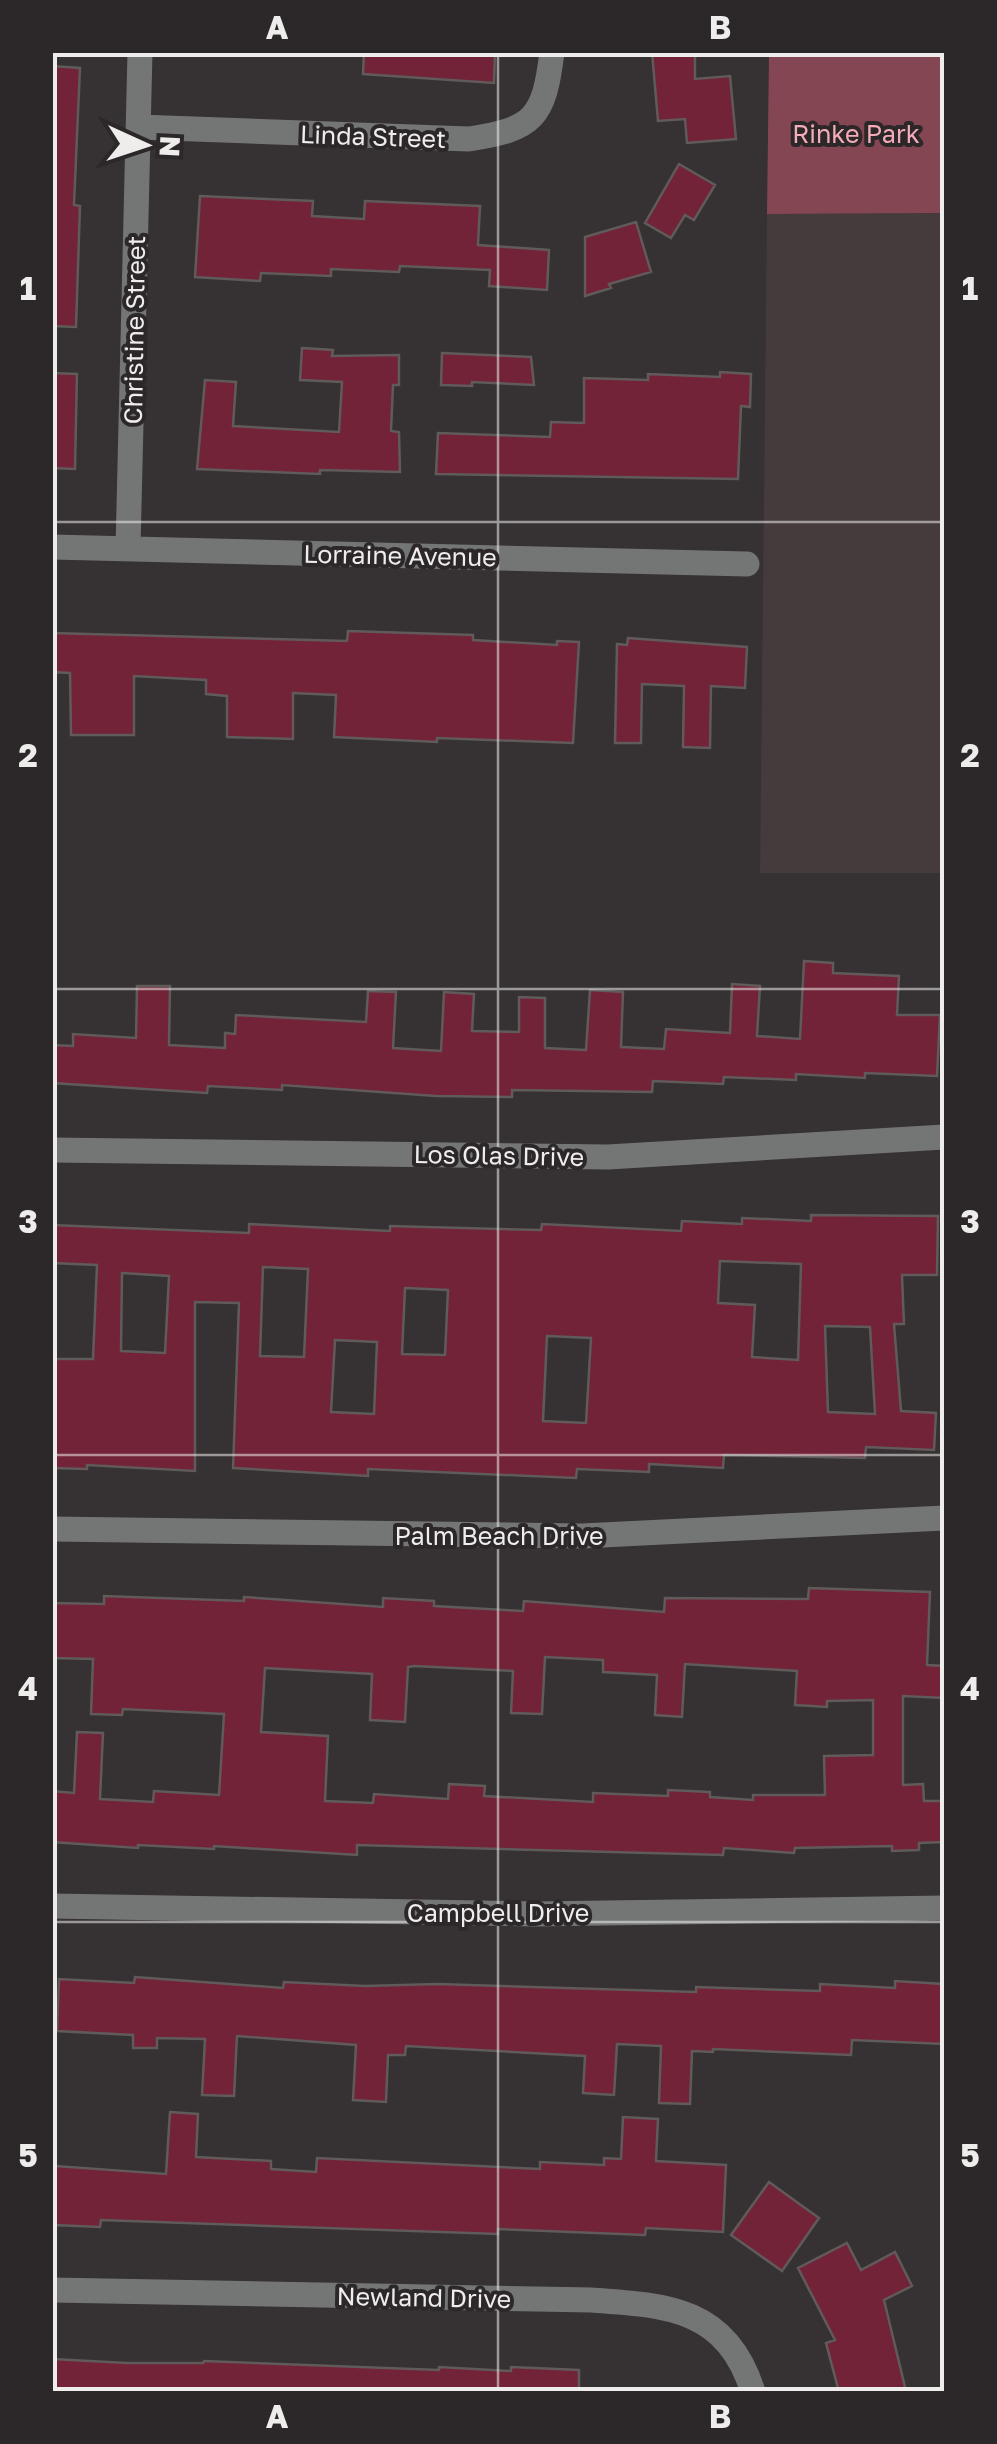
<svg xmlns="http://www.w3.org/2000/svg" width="997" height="2444" viewBox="0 0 997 2444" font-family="'Golos Text',sans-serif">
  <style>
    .built { fill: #453a3c }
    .green { fill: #844653 }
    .building { fill: #722337; stroke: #605a5b; stroke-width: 2.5; fill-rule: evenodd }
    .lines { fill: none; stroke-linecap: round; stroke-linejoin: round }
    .minor { stroke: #747675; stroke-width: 25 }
    .grid { fill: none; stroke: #efecec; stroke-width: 2.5; stroke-opacity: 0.55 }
    .labels { text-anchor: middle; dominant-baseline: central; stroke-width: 8; stroke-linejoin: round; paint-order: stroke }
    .park-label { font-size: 25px; fill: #f4acb8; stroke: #2c2728 }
    .street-label { font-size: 25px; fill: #efecec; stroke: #2c2728 }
    .neatline { fill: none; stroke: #efecec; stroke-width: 4 }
    .grid-label { font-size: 32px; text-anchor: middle; font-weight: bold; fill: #efecec }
  </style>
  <rect width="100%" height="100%" fill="#363132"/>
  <path class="built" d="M 944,213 L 944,873 L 760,873 L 767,214 Z"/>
  <path class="green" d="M 769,53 L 944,53 L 944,213 L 767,214 Z"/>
  <path class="building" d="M 364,52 L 495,53 L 494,83 L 363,74 Z
    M 652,52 L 695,52 L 695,79 L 730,76 L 736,139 L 687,143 L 685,119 L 658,121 Z
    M 52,66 L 80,68 L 74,205 L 80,206 L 76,327 L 52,326 Z
    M 679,164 L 715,185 L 694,220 L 685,215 L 671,238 L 645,223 Z
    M 200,196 L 313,201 L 312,216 L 364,219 L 365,201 L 480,206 L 478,245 L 549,250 L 547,290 L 489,286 L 490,270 L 400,266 L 399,272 L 331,269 L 331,276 L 261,273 L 260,281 L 195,277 Z
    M 636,222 L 651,272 L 609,284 L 611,288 L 585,296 L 585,237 Z
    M 302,348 L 333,350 L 332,356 L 399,355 L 399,385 L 393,385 L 391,431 L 399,432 L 400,472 L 320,470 L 320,474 L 197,469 L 205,380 L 236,382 L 233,426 L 339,432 L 342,382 L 300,380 Z
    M 442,353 L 531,357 L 534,385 L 472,382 L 472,386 L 441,385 Z
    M 720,372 L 751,374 L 750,407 L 741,406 L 738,479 L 436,474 L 438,433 L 550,437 L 551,422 L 584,423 L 584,378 L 648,380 L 648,374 L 720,377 Z
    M 52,373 L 77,374 L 75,469 L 52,468 Z
    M 348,631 L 473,635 L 473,640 L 557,645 L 557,641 L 579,642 L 573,743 L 437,738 L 437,742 L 334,737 L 336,695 L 293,693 L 293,739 L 227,737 L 227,696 L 206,694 L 206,680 L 134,676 L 134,735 L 71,735 L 70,673 L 52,672 L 52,633 L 347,641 Z
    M 628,638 L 747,647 L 745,688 L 711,686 L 710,748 L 683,747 L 684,686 L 642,684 L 641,743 L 615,743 L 617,644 L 627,645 Z
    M 804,961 L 833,963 L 833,973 L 899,976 L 897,1015 L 940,1015 L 937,1076 L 865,1073 L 865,1078 L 796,1074 L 796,1080 L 724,1077 L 723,1084 L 653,1081 L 652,1092 L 512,1090 L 512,1097 L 436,1096 L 282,1085 L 282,1090 L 208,1086 L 207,1093 L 52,1083 L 52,1045 L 73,1046 L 73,1034 L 136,1038 L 137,986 L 170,986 L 169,1045 L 225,1048 L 225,1033 L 235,1034 L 236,1015 L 366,1022 L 368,991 L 396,992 L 393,1048 L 441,1051 L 444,992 L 474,994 L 472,1031 L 519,1032 L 519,997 L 545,998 L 545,1048 L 586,1050 L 590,990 L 623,992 L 621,1047 L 664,1049 L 666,1029 L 730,1033 L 732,984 L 760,986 L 757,1036 L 800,1039 Z
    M 811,1215 L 938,1216 L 937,1275 L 902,1275 L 904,1324 L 894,1324 L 901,1411 L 936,1413 L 934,1450 L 866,1447 L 865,1458 L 724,1455 L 723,1468 L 649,1464 L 649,1472 L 577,1469 L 576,1478 L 368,1469 L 368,1476 L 233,1468 L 239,1303 L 195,1302 L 195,1471 L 87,1465 L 87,1469 L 52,1468 L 52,1359 L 93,1359 L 97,1265 L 52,1263 L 52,1225 L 249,1233 L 249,1224 L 390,1231 L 390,1226 L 541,1230 L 542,1224 L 681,1231 L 682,1221 L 742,1224 L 742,1218 L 811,1221 ZM 720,1261 L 801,1264 L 798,1360 L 752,1357 L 755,1305 L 718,1303 ZM 263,1267 L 308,1269 L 304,1357 L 260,1356 ZM 122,1273 L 169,1276 L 165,1353 L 121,1351 ZM 405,1288 L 448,1290 L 445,1355 L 402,1354 ZM 825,1326 L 870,1327 L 875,1414 L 828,1412 ZM 547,1336 L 591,1338 L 586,1423 L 543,1421 ZM 335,1340 L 377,1342 L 374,1414 L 331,1412 Z
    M 809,1588 L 930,1592 L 927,1665 L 944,1666 L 944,1698 L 903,1696 L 903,1785 L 923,1784 L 924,1801 L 944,1801 L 944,1842 L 919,1843 L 919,1850 L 892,1851 L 892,1846 L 795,1848 L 794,1853 L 724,1848 L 723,1855 L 357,1845 L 357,1855 L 214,1846 L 214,1849 L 138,1845 L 138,1848 L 52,1842 L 52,1791 L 74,1793 L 77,1732 L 103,1733 L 100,1799 L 153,1802 L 154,1791 L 219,1795 L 224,1714 L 123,1709 L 122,1715 L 91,1714 L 93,1659 L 52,1658 L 52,1603 L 104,1604 L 104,1596 L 244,1601 L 244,1597 L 383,1607 L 383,1598 L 434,1601 L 434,1606 L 523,1611 L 524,1601 L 664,1612 L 665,1598 L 808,1599 ZM 545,1657 L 603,1660 L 603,1672 L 657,1675 L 655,1715 L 682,1717 L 685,1664 L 797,1671 L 795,1705 L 827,1707 L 827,1701 L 873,1700 L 873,1755 L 824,1756 L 825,1795 L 753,1795 L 753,1800 L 710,1797 L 710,1792 L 668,1790 L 668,1796 L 593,1793 L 593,1802 L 484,1796 L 485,1786 L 449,1784 L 448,1799 L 374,1794 L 373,1803 L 325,1801 L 328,1736 L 261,1732 L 265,1668 L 372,1674 L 370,1720 L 405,1722 L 408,1667 L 414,1666 L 513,1671 L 511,1713 L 542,1714 Z
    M 135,1977 L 283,1988 L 284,1982 L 365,1986 L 437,1984 L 696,1992 L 696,1987 L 820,1991 L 820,1984 L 895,1988 L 895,1981 L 944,1984 L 944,2044 L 852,2040 L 851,2055 L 713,2049 L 713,2052 L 692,2051 L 690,2104 L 659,2103 L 661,2046 L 617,2044 L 614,2095 L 583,2093 L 585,2056 L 406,2046 L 405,2055 L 388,2055 L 386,2102 L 353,2100 L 356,2045 L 237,2036 L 234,2096 L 202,2095 L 205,2039 L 157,2038 L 157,2048 L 133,2048 L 133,2035 L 57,2031 L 59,1979 L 134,1983 Z
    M 170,2112 L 198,2114 L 196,2157 L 271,2161 L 271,2169 L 316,2172 L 317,2158 L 540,2169 L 540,2162 L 604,2165 L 604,2158 L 621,2159 L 623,2117 L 658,2119 L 656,2161 L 726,2165 L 723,2232 L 646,2228 L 645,2235 L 498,2229 L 498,2234 L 101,2220 L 100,2227 L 53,2225 L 56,2166 L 166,2174 Z
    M 769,2182 L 819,2218 L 782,2271 L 731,2235 Z
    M 847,2243 L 861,2270 L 895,2252 L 912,2286 L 884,2300 L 905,2387 L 890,2392 L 839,2392 L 826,2343 L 835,2340 L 798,2268 Z
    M 52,2359 L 127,2363 L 203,2363 L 204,2361 L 439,2370 L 439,2367 L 511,2371 L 511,2367 L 579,2370 L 579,2392 L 52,2392 Z"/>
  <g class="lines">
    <path class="minor" d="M 139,127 L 469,139 C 534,129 544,118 552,52
      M 52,547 L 747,564
      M 128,548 L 140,52
      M 52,1150 L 608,1157 L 944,1137
      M 52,1529 L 582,1536 L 944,1518
      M 52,1906 L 535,1914 L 944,1908
      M 52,2290 L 591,2300 C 667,2305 727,2308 753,2392"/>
  </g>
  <path class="grid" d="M 498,52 L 498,2392M 52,522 L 944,522M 52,989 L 944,989M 52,1455 L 944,1455M 52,1922 L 944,1922"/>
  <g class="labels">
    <g class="park-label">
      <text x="856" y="133">Rinke Park</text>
    </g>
    <g class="street-label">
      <text transform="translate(373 136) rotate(2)">Linda Street</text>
      <text transform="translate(134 330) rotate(-89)">Christine Street</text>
      <text transform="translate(400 555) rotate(1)">Lorraine Avenue</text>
      <text transform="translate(499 1155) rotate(1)">Los Olas Drive</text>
      <text x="499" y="1535">Palm Beach Drive</text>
      <text x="498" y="1912">Campbell Drive</text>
      <text transform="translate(424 2297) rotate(1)">Newland Drive</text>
    </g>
  </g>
  <rect width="997" height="2444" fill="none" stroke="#2c2728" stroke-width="110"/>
  <g transform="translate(145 145) rotate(93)" stroke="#2c2728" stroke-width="8" paint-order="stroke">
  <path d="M0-8L18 38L0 25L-18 38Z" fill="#efecec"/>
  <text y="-15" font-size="28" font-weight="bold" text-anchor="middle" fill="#efecec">N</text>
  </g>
  <rect x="55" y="55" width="887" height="2334" class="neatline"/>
  <g class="grid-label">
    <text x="277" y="39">A</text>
    <text x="720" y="39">B</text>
    <text x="28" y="300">1</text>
    <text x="970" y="300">1</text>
    <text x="28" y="767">2</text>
    <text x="970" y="767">2</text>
    <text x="28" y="1233">3</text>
    <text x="970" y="1233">3</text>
    <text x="28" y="1700">4</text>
    <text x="970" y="1700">4</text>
    <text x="28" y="2167">5</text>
    <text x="970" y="2167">5</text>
    <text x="277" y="2428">A</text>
    <text x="720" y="2428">B</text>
  </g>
</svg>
